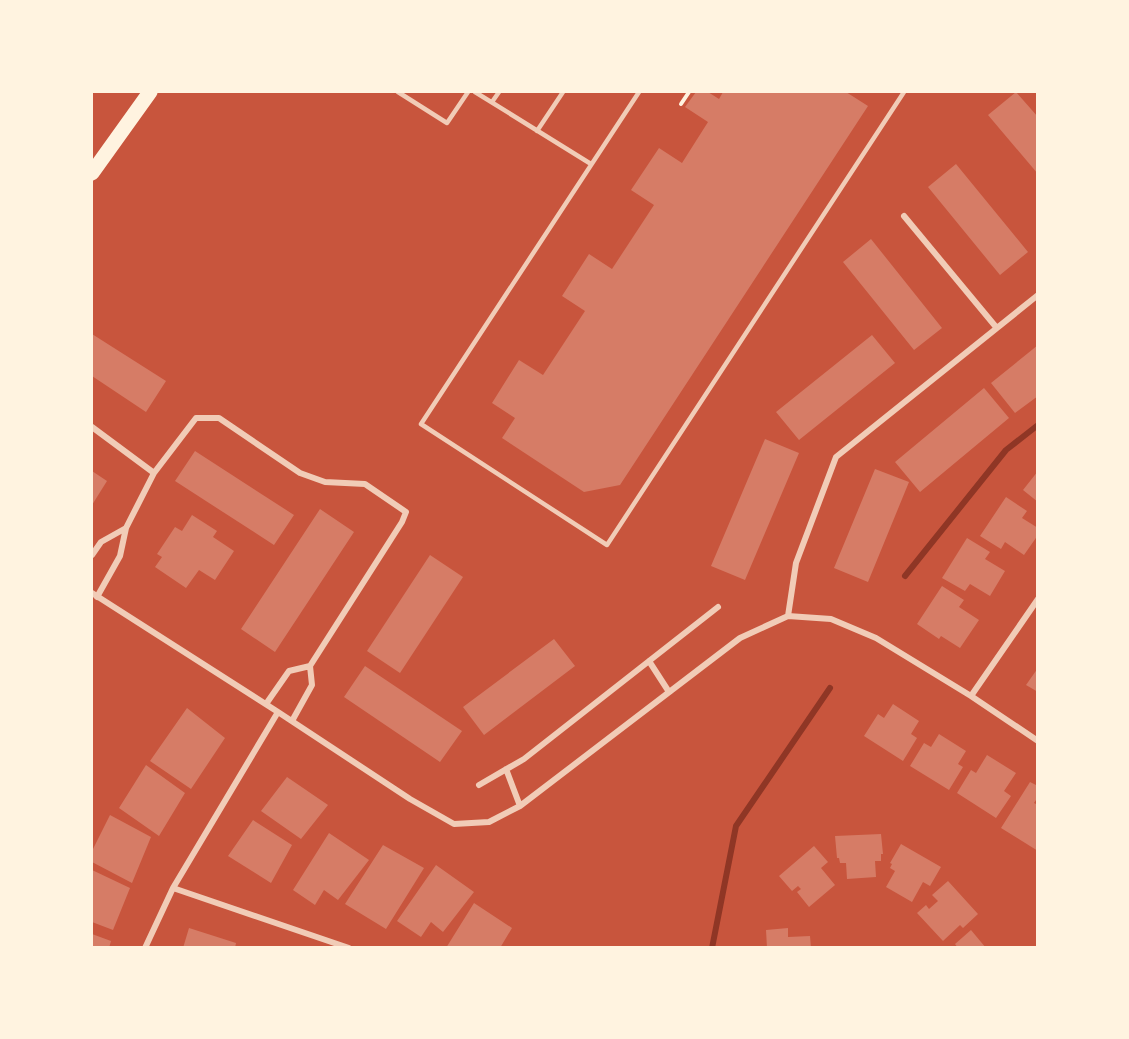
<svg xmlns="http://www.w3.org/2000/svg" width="1129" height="1039" viewBox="0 0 1129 1039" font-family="Quicksand,sans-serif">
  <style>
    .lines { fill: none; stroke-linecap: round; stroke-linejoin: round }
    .stream { stroke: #8f3625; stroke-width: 6 }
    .building { fill: #d67c66 }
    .path { stroke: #fff3e0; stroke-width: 4 }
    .service { stroke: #f1ccb7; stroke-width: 4.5 }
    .minor { stroke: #f1ccb7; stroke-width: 6 }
    .primary { stroke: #fff3e0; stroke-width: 15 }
  </style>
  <rect width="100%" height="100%" fill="#c8553d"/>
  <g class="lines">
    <path class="stream" d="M 905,576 L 1006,450 L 1038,425
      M 712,948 L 736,826 L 830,688"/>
  </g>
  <path class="building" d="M 696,92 L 708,92 L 719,99 L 723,92 L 846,92 L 868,106 L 620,485 L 584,492 L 502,438 L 515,418 L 492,403 L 519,360 L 543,375 L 585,311 L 562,296 L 589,254 L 612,269 L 654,205 L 631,190 L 659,148 L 682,163 L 708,122 L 685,107 Z
    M 1016,92 L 1038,117 L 1038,174 L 988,115 Z
    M 956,164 L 1028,252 L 1000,275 L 928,187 Z
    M 871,239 L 942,328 L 914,350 L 843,262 Z
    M 92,334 L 166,381 L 146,412 L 92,376 Z
    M 872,335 L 895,363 L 799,440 L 776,412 Z
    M 1038,345 L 1038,396 L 1015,413 L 991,383 Z
    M 984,388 L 1009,418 L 920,492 L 895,462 Z
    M 765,439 L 799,453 L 745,580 L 711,566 Z
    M 195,451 L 294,515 L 274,545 L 175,481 Z
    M 875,469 L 909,482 L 868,582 L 834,568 Z
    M 92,471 L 107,481 L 92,505 Z
    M 1038,471 L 1038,502 L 1023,490 Z
    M 1006,497 L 1027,511 L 1022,518 L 1038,528 L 1038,535 L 1024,555 L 1005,542 L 1001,549 L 980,536 Z
    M 320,509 L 354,532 L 275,652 L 241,629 Z
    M 192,515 L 217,531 L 213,537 L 234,551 L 215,580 L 199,570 L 186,588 L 155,567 L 162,557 L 157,554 L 175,527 L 182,531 Z
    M 967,538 L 990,552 L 985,559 L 1005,571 L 990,596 L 970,584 L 965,591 L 942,578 Z
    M 430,555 L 463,577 L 400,673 L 367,651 Z
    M 942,586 L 964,600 L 959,607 L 979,620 L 960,648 L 941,636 L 939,639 L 917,624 Z
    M 554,639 L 575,666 L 484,735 L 463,707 Z
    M 365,666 L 462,731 L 440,762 L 344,697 Z
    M 1038,668 L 1038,692 L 1026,685 Z
    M 893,704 L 919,721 L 911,734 L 917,738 L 903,761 L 864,736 L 878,714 L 884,718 Z
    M 187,708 L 225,738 L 191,789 L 150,761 Z
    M 939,734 L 966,751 L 958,764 L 963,767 L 949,790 L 910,766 L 924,743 L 931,747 Z
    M 987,755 L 1016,773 L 1004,791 L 1011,796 L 996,818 L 957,793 L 971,770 L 976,773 Z
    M 146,765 L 185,793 L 159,836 L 119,808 Z
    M 287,777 L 328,805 L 301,839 L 261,811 Z
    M 1030,782 L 1038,786 L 1038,797 L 1034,803 L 1038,805 L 1038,851 L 1001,828 Z
    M 110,815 L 151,837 L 132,883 L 92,862 L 92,851 Z
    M 253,820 L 292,845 L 271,883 L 228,856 Z
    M 329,833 L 369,860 L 338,900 L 324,890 L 315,905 L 293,890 Z
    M 881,834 L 883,854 L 881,854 L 881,861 L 875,861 L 876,877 L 847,879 L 846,863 L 840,863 L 839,858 L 837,858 L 835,836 Z
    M 901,844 L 941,867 L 930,886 L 923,882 L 912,902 L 886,887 L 895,871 L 890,868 L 892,864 L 890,863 Z
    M 383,845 L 424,868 L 386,929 L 345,904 Z
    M 814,846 L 828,862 L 821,868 L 835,885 L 809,907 L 797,892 L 801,889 L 798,886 L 792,891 L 779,876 Z
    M 436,865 L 474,892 L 443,932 L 431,922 L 421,937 L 397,921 Z
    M 92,870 L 130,888 L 113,930 L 92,922 Z
    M 948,881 L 978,914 L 963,928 L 960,925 L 943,941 L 917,913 L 926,905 L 929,909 L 938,901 L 932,895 Z
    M 474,903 L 512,928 L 500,948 L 446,948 Z
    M 189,928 L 236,943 L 235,948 L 183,948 Z
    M 788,928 L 788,937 L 810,936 L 811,948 L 767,948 L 766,930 Z
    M 971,930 L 986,948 L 958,948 L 955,944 Z
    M 92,934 L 111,941 L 109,948 L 92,948 Z"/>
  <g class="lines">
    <path class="path" d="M 681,104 L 689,92"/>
    <path class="service" d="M 398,92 L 447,123 L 468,92
      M 475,92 L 591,164
      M 639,92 L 421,424 L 607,545 L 904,92
      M 492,102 L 499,92
      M 537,131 L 563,92"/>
    <path class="minor" d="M 904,216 L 996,327
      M 92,427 L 154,473
      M 92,555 L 101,542 L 126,528
      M 92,593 L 278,712 L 410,799 L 454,824 L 489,822 L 520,806 L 740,638 L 788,616 L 831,619 L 876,638 L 971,696 L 1038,741
      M 97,597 L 120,556 L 126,528 L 154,473 L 196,418 L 219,418 L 300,473 L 325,482 L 365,484 L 406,512 L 402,522 L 310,666 L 312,685 L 292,721
      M 788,616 L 796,563 L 836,457 L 1038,295
      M 649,661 L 669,692
      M 971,696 L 1038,599
      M 266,704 L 289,671 L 310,666
      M 506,769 L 520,806
      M 479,785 L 524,759 L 718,607
      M 173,888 L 349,948
      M 145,948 L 173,888 L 278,712"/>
    <path class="primary" d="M 92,173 L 150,92"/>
  </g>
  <rect width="1129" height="1039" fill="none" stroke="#fff3e0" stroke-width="186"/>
</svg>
